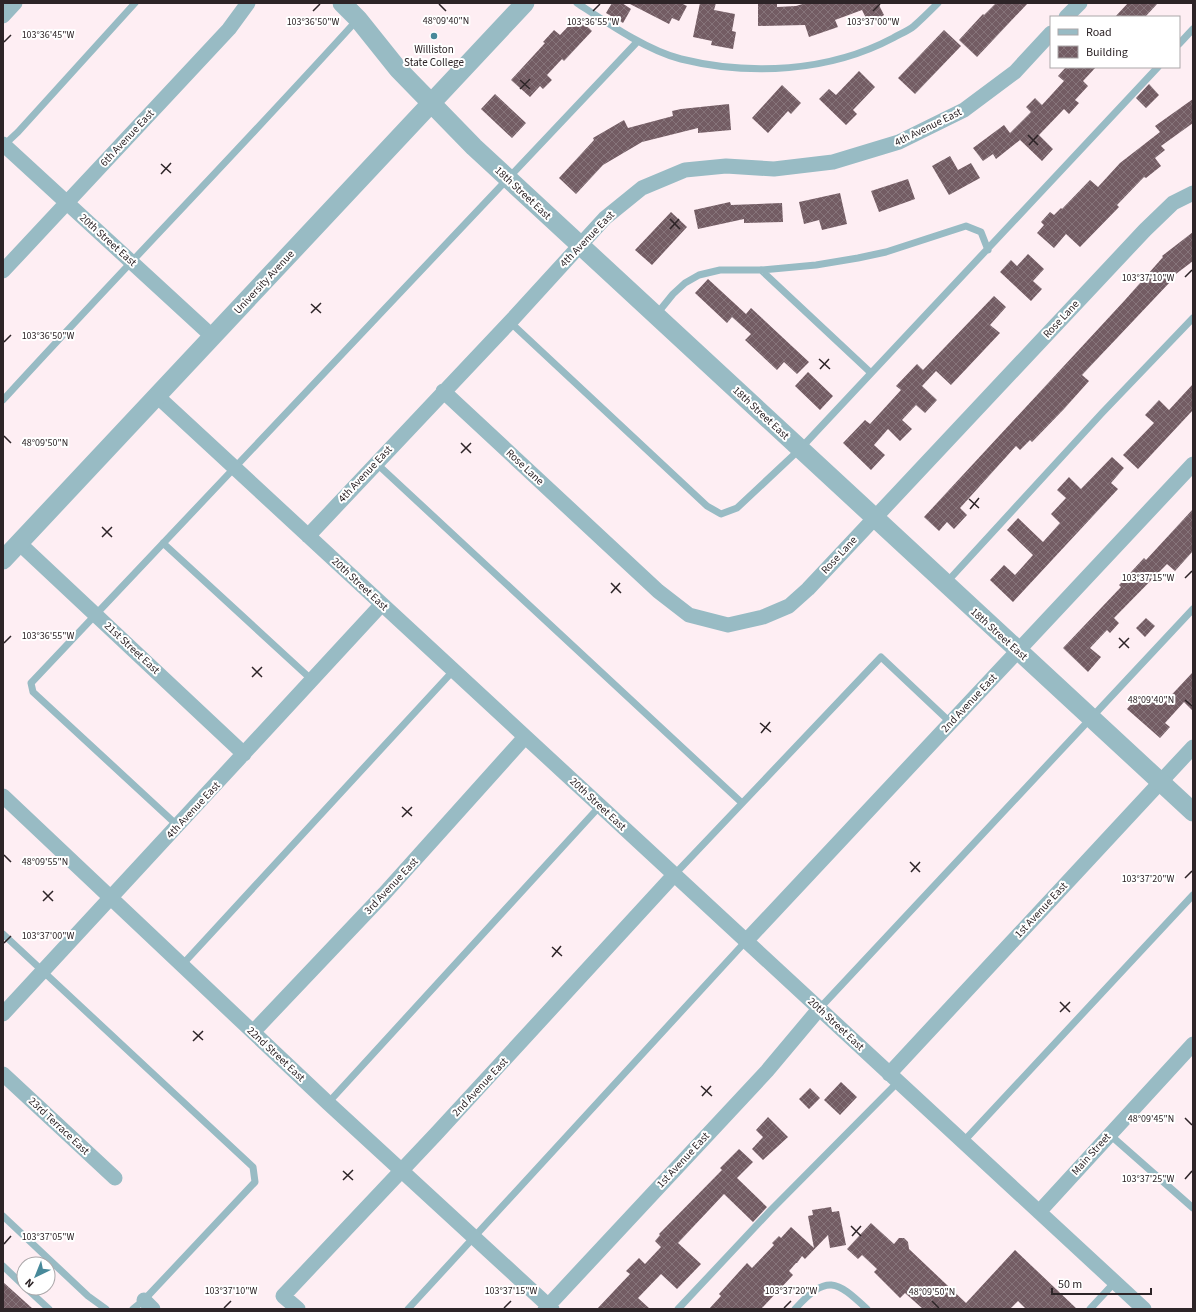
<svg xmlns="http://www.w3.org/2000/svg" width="1196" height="1312" viewBox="0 0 1196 1312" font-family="'Source Sans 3',sans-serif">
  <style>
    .building { fill: url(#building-cross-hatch) }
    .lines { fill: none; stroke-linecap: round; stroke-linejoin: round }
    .service { stroke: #98bbc4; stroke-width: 7 }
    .minor { stroke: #98bbc4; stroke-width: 15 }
    .tertiary { stroke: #98bbc4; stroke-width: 19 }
    .ticks { fill: none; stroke: #2d2427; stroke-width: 1.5 }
    .poi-dot { fill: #47899a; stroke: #fff; stroke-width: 1.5 }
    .labels { text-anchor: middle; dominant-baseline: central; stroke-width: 4; stroke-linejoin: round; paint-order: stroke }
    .poi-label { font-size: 11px; fill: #2d2427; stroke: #fff }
    .street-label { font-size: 11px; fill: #2d2427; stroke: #fff }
    .ticks-label { font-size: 10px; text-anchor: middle; fill: #2d2427; stroke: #fff; stroke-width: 4; stroke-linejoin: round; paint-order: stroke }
  </style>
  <defs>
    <pattern id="building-cross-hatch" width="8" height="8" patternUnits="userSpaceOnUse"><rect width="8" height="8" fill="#735c63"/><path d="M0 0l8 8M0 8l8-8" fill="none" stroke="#86747a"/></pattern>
  </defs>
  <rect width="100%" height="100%" fill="#feeef3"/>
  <path class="building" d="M 612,3 L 622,3 L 631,9 L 623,23 L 606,13 Z
    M 628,3 L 681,3 L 687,6 L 679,21 L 672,18 L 669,24 Z
    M 700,3 L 716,3 L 714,10 L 735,14 L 732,31 L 736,32 L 733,49 L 711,45 L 712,41 L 693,37 Z
    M 758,3 L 777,3 L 777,7 L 796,6 L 806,3 L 878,3 L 884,15 L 869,24 L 862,10 L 835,20 L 838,27 L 809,37 L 805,25 L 758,26 Z
    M 996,3 L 1028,3 L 977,57 L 959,40 L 983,14 L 984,15 Z
    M 1128,3 L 1158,3 L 1145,17 L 1115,17 Z
    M 577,17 L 592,31 L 564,61 L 562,59 L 547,75 L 552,80 L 543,89 L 540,86 L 530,97 L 511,80 L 545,43 L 543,42 L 554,30 L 560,35 Z
    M 944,30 L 961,46 L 915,94 L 898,78 Z
    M 1066,67 L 1096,67 L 1083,81 L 1088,86 L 1075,100 L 1079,103 L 1069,114 L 1064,109 L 1039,135 L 1053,149 L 1042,161 L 1020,140 L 996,159 L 993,154 L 983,161 L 973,148 L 1004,125 L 1010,133 L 1031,112 L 1026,107 L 1035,98 L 1042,105 L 1064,81 L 1058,76 Z
    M 859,71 L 875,87 L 853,110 L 857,114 L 846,125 L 819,99 L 829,89 L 836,95 Z
    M 1149,84 L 1159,95 L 1146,108 L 1136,98 Z
    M 782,85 L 801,103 L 791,114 L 788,111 L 768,133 L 752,118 Z
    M 495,94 L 526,123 L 512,138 L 481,109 Z
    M 1193,99 L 1193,123 L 1161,146 L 1165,150 L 1155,158 L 1161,166 L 1146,178 L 1144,177 L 1117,205 L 1119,207 L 1080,247 L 1066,234 L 1054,248 L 1037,233 L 1044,225 L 1041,222 L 1050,212 L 1054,215 L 1061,208 L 1062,209 L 1090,180 L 1098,187 L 1120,163 L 1160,132 L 1155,126 Z
    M 729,104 L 731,130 L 698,133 L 698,128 L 642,142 L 603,165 L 576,194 L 559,178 L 594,140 L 593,138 L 624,120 L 628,128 L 673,116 L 672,111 L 681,109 Z
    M 950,156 L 958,170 L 971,163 L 980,178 L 949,195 L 932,166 Z
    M 908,179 L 915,199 L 879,212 L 871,191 Z
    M 840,193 L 847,224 L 822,230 L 819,220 L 804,224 L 799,202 Z
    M 730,202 L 731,205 L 782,203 L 783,222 L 744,223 L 744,219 L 698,229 L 694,210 Z
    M 671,212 L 687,227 L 652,265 L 635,250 Z
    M 1193,232 L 1193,261 L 1168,280 L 1170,282 L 1082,375 L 1089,381 L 1064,409 L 1032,442 L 1030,440 L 1020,450 L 1016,446 L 960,508 L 967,515 L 954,529 L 947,522 L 939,531 L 924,517 L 1125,300 L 1163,257 L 1162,256 Z
    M 1028,254 L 1044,269 L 1033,281 L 1042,289 L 1031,301 L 1000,272 L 1011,260 L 1017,266 Z
    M 708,279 L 746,314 L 751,308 L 809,362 L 797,374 L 784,362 L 777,370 L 745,340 L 751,334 L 732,317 L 727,323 L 695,293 Z
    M 994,296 L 1006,307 L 990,325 L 1000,333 L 951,385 L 936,371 L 922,386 L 937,400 L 925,413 L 916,405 L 902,420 L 912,429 L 900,441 L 888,429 L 874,445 L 885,455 L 871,470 L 843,443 L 865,420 L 870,424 L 901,390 L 896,386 L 917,364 L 923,370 Z
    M 808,372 L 833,396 L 820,410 L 795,386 Z
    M 1193,384 L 1193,410 L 1138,469 L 1123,455 L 1154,423 L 1145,415 L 1159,400 L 1169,410 Z
    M 1112,457 L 1124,468 L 1111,483 L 1118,489 L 1013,602 L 990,580 L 1004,565 L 1015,575 L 1033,555 L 1007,530 L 1018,518 L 1043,542 L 1060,523 L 1051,514 L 1066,498 L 1057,490 L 1069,477 L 1081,489 Z
    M 1193,509 L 1193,551 L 1175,571 L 1167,564 L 1114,618 L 1119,623 L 1110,633 L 1107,630 L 1090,648 L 1101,657 L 1088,672 L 1063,648 L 1121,587 L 1119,585 L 1144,558 L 1146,560 Z
    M 1146,618 L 1155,626 L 1145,637 L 1136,628 Z
    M 1193,672 L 1193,711 L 1184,702 L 1165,723 L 1170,727 L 1160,738 L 1127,709 L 1139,695 L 1146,701 L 1152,694 L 1163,704 Z
    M 841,1082 L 857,1097 L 840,1115 L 824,1100 Z
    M 810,1088 L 820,1098 L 809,1109 L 799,1099 Z
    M 768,1117 L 788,1137 L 763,1160 L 752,1149 L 763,1137 L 756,1130 Z
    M 739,1149 L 753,1162 L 737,1178 L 767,1207 L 753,1222 L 724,1194 L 678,1243 L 701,1264 L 677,1289 L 661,1274 L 638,1298 L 650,1309 L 597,1309 L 630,1274 L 626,1271 L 639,1258 L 645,1264 L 661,1247 L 655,1241 L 660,1235 L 659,1234 L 722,1170 L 720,1168 Z
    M 831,1207 L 832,1212 L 839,1211 L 846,1245 L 830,1248 L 828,1235 L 805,1259 L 802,1256 L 797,1263 L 796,1263 L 789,1271 L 793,1275 L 761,1309 L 709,1309 L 721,1296 L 719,1294 L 747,1263 L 752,1268 L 774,1245 L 772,1243 L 779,1236 L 781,1238 L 791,1227 L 814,1248 L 808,1216 L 813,1215 L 812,1210 Z
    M 871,1223 L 894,1244 L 899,1238 L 904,1238 L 908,1242 L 909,1249 L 966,1303 L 1015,1250 L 1077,1309 L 1026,1309 L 1018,1301 L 1010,1309 L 923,1309 L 905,1293 L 900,1298 L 874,1272 L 877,1269 L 862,1255 L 858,1259 L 847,1249 Z
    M 3,1282 L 33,1309 L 3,1309 Z"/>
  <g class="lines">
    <path class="service" d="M 577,3 C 606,22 646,50 681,59 C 750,76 829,72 893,38 C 900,34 908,31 914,26 C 922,19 930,11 938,3
      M 1179,44 L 1193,29
      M 3,146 L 18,132 L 135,3
      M 761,270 L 870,372
      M 656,315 L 673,294 L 685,283 L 699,275 L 720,270 L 761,270 L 816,265 L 858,258 L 886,252 L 966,226 L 981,232 L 988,250
      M 510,322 L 707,506 L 721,514 L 737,508 L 800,449 L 1158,67
      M 3,400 C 120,272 241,148 357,20
      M 376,463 L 742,803
      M 163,543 L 312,680
      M 946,583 L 1102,413 L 1193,318
      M 178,826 L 33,692 L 31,683 L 638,41
      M 674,875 L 881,657 L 951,723
      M 3,934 L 253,1167 L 255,1182 L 144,1300 L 133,1309
      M 182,965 L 453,671
      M 819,1009 L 1193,609
      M 328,1103 L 600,806
      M 1109,1134 L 1193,1208
      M 963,1142 L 1193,895
      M 3,1216 L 88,1296 L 106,1309
      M 3,1266 L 24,1286
      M 26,1288 L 49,1309
      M 408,1309 L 746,941
      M 678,1309 L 770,1211 L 898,1082
      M 795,1309 C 827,1274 836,1280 867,1309
      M 1090,1309 L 1115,1282"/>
    <path class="minor" d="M 3,16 L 15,3
      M 1066,17 L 1080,3
      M 3,144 L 213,337
      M 3,271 L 229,29 L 248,3
      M 443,391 L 658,591 L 689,615 L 728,625 L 763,617 L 789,606 L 808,589 L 1145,230 L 1173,203 L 1193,193
      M 157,396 L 1144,1309
      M 308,536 L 510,322 L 605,218 L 642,188 L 685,170 L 726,166 L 774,169 L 833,162 L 899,142 L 964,110 L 1015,72 L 1051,33
      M 19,543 L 244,754
      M 3,796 L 328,1103 L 552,1309
      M 746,941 L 1193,464
      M 3,1014 L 382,604
      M 253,1032 L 384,894 L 525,737
      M 3,1074 L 115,1178
      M 889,1074 L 1193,747
      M 1039,1212 L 1193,1044
      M 144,1300 L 153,1309
      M 298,1309 L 283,1296 L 436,1134 L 674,875
      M 545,1309 L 767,1071 L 819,1009"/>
    <path class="tertiary" d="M 342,3 L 358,19 L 398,69 L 474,147 L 1193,812
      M 3,560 L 525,3"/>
  </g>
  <path class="ticks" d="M 439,4 L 446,11M 313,11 L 320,4M 593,11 L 600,4M 873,11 L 880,4M 4,42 L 11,35M 520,80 L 530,89M 520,89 L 530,79M 1028,135 L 1038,145M 1029,145 L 1038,135M 161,164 L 171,173M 161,174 L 171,163M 670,219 L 680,229M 670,229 L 679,219M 1185,277 L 1192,270M 311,304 L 321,313M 311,313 L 321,303M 4,342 L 11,335M 819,359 L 830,369M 820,369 L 829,359M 4,436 L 11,443M 461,443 L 471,453M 461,453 L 471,443M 969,499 L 979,508M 970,509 L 979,498M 102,527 L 112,537M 102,537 L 112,527M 1185,578 L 1192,571M 611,583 L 621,593M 611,593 L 620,583M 1119,638 L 1129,648M 4,643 L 11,636M 1119,648 L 1129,638M 252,667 L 262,677M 252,677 L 262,667M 1185,700 L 1192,706M 760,723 L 771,732M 761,733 L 770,722M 402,807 L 412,816M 402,817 L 412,807M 4,855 L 11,862M 910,862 L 920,872M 911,872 L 920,862M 1185,878 L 1192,871M 43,891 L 53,901M 43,901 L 53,891M 4,943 L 11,936M 552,947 L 562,956M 552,957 L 561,946M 1060,1002 L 1070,1012M 1060,1012 L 1070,1002M 193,1031 L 203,1040M 193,1041 L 203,1031M 701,1086 L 712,1096M 702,1096 L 711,1086M 1185,1118 L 1192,1125M 343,1171 L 353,1180M 1185,1179 L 1192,1171M 343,1180 L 353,1170M 851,1226 L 861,1236M 852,1236 L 861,1226M 4,1244 L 11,1236M 932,1301 L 939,1308M 224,1308 L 231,1301M 504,1308 L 511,1301M 784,1308 L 791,1301"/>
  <circle class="poi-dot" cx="434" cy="36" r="4"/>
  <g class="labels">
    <g class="poi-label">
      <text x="434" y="49">Williston<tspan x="434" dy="13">State College</tspan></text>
    </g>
    <g class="street-label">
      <text transform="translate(928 127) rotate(-26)">4th Avenue East</text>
      <text transform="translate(127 138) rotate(-47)">6th Avenue East</text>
      <text transform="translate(523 193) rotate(43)">18th Street East</text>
      <text transform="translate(587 239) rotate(-46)">4th Avenue East</text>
      <text transform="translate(108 240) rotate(42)">20th Street East</text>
      <text transform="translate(264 282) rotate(-47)">University Avenue</text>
      <text transform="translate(1061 319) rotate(-47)">Rose Lane</text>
      <text transform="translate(761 413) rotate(43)">18th Street East</text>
      <text transform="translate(525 467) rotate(43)">Rose Lane</text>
      <text transform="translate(365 474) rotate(-47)">4th Avenue East</text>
      <text transform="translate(839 555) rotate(-47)">Rose Lane</text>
      <text transform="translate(360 584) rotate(43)">20th Street East</text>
      <text transform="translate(999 634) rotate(42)">18th Street East</text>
      <text transform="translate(132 648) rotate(43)">21st Street East</text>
      <text transform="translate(969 703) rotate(-47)">2nd Avenue East</text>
      <text transform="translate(598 804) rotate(43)">20th Street East</text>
      <text transform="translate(193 810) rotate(-47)">4th Avenue East</text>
      <text transform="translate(391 886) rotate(-47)">3rd Avenue East</text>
      <text transform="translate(1041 910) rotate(-47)">1st Avenue East</text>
      <text transform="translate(836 1024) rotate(43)">20th Street East</text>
      <text transform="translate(276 1054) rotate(43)">22nd Street East</text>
      <text transform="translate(480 1087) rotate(-47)">2nd Avenue East</text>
      <text transform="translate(59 1126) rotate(43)">23rd Terrace East</text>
      <text transform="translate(1091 1154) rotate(-48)">Main Street</text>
      <text transform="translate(683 1160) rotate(-47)">1st Avenue East</text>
    </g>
  </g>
  <g class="ticks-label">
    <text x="446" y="24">48°09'40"N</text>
    <text x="313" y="25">103°36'50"W</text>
    <text x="593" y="25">103°36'55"W</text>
    <text x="873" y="25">103°37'00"W</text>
    <text x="48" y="38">103°36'45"W</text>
    <text x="1148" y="281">103°37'10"W</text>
    <text x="48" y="339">103°36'50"W</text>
    <text x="45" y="446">48°09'50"N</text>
    <text x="1148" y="581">103°37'15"W</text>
    <text x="48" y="639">103°36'55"W</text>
    <text x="1151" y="703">48°09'40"N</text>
    <text x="45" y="865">48°09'55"N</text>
    <text x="1148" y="882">103°37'20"W</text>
    <text x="48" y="939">103°37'00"W</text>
    <text x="1151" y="1122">48°09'45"N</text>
    <text x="1148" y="1182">103°37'25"W</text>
    <text x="48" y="1240">103°37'05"W</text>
    <text x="231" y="1294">103°37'10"W</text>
    <text x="511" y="1294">103°37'15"W</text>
    <text x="791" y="1294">103°37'20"W</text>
    <text x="932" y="1295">48°09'50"N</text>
  </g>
  <rect width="1196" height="1312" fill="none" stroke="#2d2427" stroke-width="8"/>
  <rect x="1050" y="16" width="130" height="52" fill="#ffffff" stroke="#aba7a9"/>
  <rect x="1058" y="29" width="20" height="6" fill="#98bbc4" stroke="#aba7a9"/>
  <text x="1086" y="36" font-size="12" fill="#2d2427">Road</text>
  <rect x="1058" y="46" width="20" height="12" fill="url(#building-cross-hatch)" stroke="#aba7a9"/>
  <text x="1086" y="56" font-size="12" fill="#2d2427">Building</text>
  <g transform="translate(36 1276) rotate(223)"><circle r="19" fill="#ffffff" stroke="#aba7a9"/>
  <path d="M0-3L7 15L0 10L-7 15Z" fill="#47899a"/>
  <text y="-6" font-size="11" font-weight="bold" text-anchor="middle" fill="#2d2427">N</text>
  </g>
  <path d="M1052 1288v6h99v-6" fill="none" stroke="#2d2427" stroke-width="2"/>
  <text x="1058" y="1288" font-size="12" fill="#2d2427" stroke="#ffffff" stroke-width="3" paint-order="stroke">50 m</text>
</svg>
